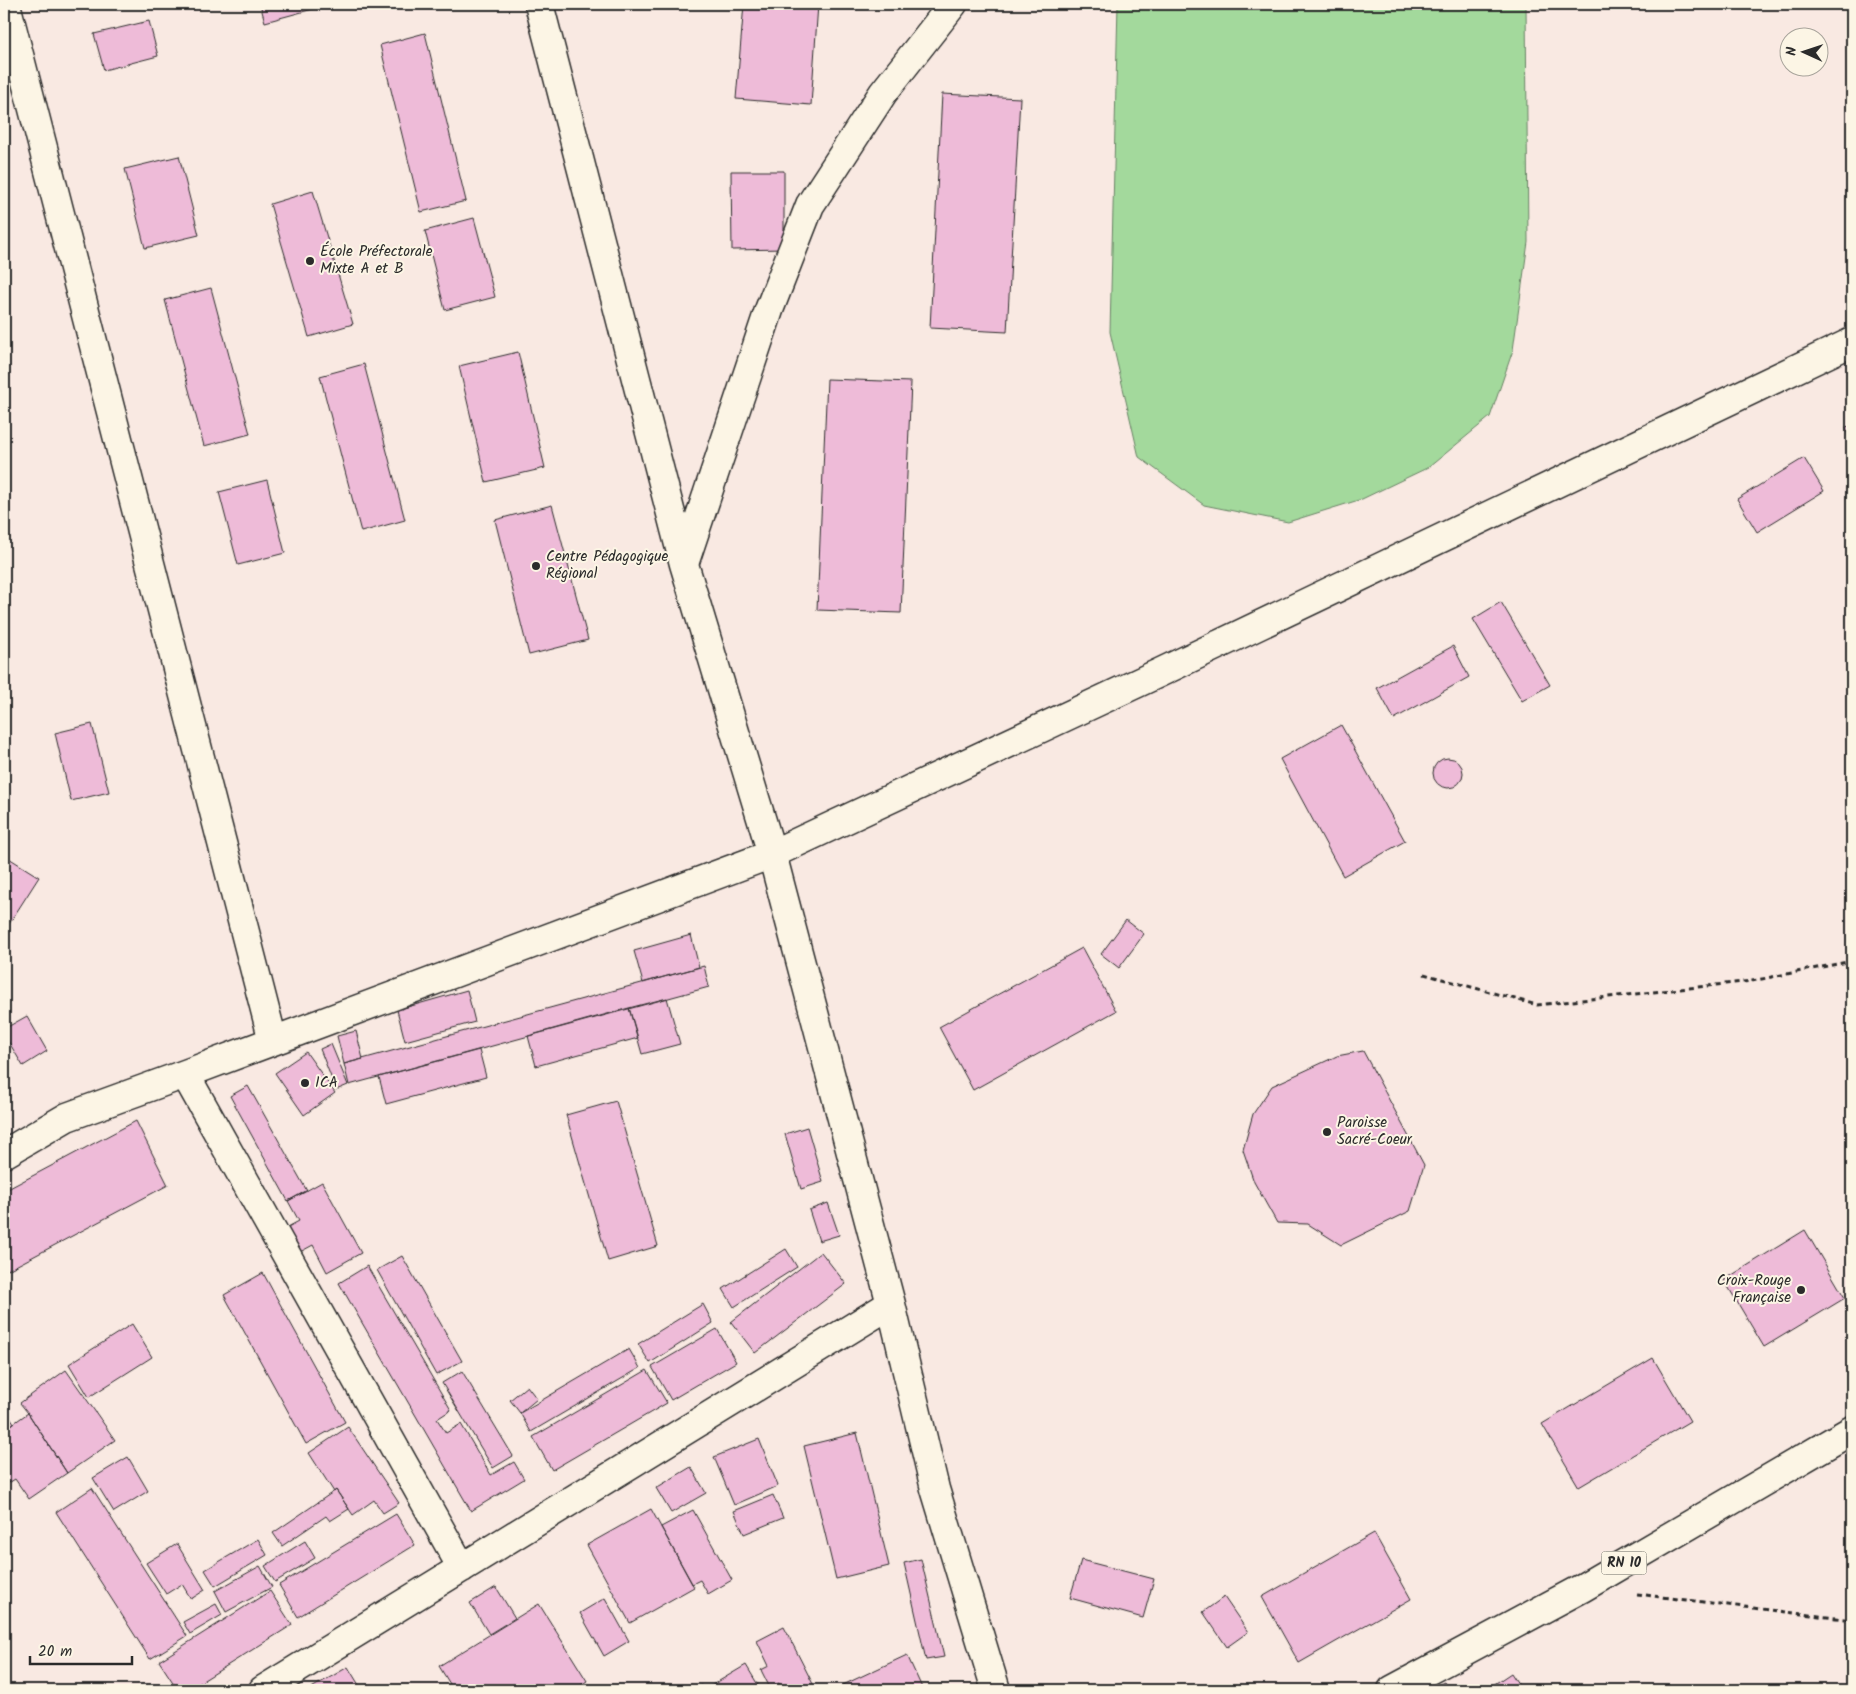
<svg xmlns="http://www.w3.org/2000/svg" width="1856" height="1694" viewBox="0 0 1856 1694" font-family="Kalam,sans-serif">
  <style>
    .green { fill: #a3d99c; stroke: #678264 }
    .building { fill: #eebbd8; stroke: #2b2b2b }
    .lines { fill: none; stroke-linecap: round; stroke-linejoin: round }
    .minor-casing { stroke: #2b2b2b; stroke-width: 31 }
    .major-casing { stroke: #2b2b2b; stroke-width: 31 }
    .path { stroke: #2b2b2b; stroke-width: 3; stroke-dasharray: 5 4; stroke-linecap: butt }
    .minor { stroke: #fcf5e5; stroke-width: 28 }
    .major { stroke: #fcf5e5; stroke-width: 28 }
    .poi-dot { fill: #2b2b2b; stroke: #fcf5e5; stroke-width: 2 }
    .labels { text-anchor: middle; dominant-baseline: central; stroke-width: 4; stroke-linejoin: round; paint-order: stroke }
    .shield { fill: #fcf5e5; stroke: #6a6863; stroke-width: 1 }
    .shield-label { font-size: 14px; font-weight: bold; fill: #2b2b2b }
    .poi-label { font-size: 15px; fill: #2b2b2b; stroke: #fcf5e5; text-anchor: start }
  </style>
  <rect width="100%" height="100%" fill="#f9e9e2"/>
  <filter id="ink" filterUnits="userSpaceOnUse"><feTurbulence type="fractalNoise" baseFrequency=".02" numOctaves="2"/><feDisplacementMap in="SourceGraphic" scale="10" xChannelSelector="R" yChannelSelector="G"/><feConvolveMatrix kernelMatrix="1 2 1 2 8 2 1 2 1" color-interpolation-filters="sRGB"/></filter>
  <g filter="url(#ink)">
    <path class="green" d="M 1118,4 L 1526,4 L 1528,242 L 1513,350 L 1490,417 L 1429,467 L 1362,499 L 1288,522 L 1204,505 L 1139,457 L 1110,332 Z"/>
    <path class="building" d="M 260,4 L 324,4 L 324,6 L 265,22 Z
      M 744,4 L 818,4 L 811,105 L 736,99 Z
      M 149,21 L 158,56 L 104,70 L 94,34 Z
      M 425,33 L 466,201 L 421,212 L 380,45 Z
      M 942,94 L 1020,98 L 1007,332 L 930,328 Z
      M 179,156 L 199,235 L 145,248 L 125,169 Z
      M 731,171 L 784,171 L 784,249 L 732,250 Z
      M 313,191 L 353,324 L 309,337 L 270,204 Z
      M 474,218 L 495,297 L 445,310 L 425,231 Z
      M 211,288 L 250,434 L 204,446 L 165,300 Z
      M 518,352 L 545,468 L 486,482 L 459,366 Z
      M 364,364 L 405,520 L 361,532 L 320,376 Z
      M 827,379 L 911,382 L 901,613 L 817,610 Z
      M 1852,425 L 1852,451 L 1846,427 Z
      M 1804,458 L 1824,491 L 1757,532 L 1737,499 Z
      M 4,480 L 9,496 L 4,497 Z
      M 267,480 L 285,553 L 238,565 L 219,492 Z
      M 552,505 L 588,640 L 529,655 L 495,520 Z
      M 1501,602 L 1550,685 L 1522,701 L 1473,619 Z
      M 1453,646 L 1469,677 L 1394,719 L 1377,688 Z
      M 92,724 L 109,792 L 71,801 L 55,733 Z
      M 1341,725 L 1405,841 L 1343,876 L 1280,759 Z
      M1433 773a15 15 0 1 1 30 0a15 15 0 1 1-30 0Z
      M 4,855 L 39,877 L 7,927 L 4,925 Z
      M 1126,920 L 1144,934 L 1119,968 L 1101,954 Z
      M 691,935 L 699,967 L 643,983 L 634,951 Z
      M 1082,948 L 1116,1011 L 973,1090 L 939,1027 Z
      M 704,966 L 709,987 L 349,1085 L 344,1064 Z
      M 467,990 L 475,1022 L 405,1041 L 397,1010 Z
      M 667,998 L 680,1044 L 642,1054 L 629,1008 Z
      M 629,1008 L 638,1038 L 536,1066 L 528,1036 Z
      M 27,1016 L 47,1051 L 23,1066 L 4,1034 L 4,1029 Z
      M 356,1031 L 363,1059 L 344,1064 L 337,1036 Z
      M 331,1044 L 348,1085 L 336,1090 L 320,1049 Z
      M 479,1050 L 486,1077 L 386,1104 L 379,1077 Z
      M 1363,1051 L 1424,1165 L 1410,1211 L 1341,1245 L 1308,1224 L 1277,1223 L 1254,1182 L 1243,1150 L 1253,1114 L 1272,1086 L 1337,1056 Z
      M 306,1052 L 335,1093 L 304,1115 L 275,1073 Z
      M 248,1086 L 307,1191 L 288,1201 L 230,1096 Z
      M 616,1101 L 658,1246 L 608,1261 L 566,1115 Z
      M 136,1121 L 168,1185 L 8,1270 L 4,1261 L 4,1191 Z
      M 807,1127 L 823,1182 L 801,1189 L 785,1134 Z
      M 322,1182 L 361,1253 L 327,1272 L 313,1245 L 300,1252 L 286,1228 L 299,1221 L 288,1201 Z
      M 828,1203 L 839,1235 L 819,1241 L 809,1210 Z
      M 1805,1230 L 1845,1298 L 1764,1347 L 1724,1280 Z
      M 786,1249 L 797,1267 L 734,1307 L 723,1289 Z
      M 821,1252 L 846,1284 L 755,1353 L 731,1322 Z
      M 402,1256 L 462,1361 L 436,1375 L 377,1270 Z
      M 367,1266 L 451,1410 L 437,1419 L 446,1433 L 461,1424 L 491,1475 L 514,1462 L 524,1479 L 471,1511 L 339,1283 Z
      M 263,1273 L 345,1422 L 306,1444 L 224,1295 Z
      M 703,1304 L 713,1323 L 650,1363 L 638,1344 Z
      M 132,1324 L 152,1357 L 89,1397 L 69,1364 Z
      M 717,1329 L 736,1362 L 671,1400 L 652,1367 Z
      M 629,1349 L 640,1368 L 531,1432 L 520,1413 Z
      M 1653,1358 L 1690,1421 L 1579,1487 L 1542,1424 Z
      M 66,1370 L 115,1440 L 67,1473 L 28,1413 L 20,1403 Z
      M 647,1370 L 667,1403 L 552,1470 L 533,1437 Z
      M 462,1371 L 513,1456 L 493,1468 L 442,1383 Z
      M 527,1386 L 537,1399 L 520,1413 L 510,1400 Z
      M 4,1407 L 14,1423 L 4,1430 Z
      M 28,1413 L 67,1473 L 29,1499 L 15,1479 L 4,1486 L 4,1430 Z
      M 348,1427 L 399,1503 L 383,1513 L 374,1500 L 353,1515 L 336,1490 L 334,1492 L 309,1453 Z
      M 857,1433 L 889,1566 L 836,1579 L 804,1446 Z
      M 759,1439 L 778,1486 L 734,1505 L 714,1457 Z
      M 128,1457 L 148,1491 L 114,1512 L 93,1478 Z
      M 691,1467 L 706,1493 L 671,1513 L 656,1488 Z
      M 92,1488 L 187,1636 L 150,1659 L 56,1512 Z
      M 336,1490 L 349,1509 L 330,1521 L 326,1516 L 282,1546 L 273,1533 Z
      M 773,1495 L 783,1518 L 744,1534 L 734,1511 Z
      M 651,1509 L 694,1587 L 630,1623 L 587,1545 Z
      M 693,1510 L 732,1580 L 708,1594 L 700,1580 L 692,1584 L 661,1527 Z
      M 396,1514 L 415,1545 L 298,1617 L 279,1585 Z
      M 1374,1533 L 1411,1599 L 1299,1663 L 1262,1597 Z
      M 258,1539 L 267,1555 L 215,1586 L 205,1570 Z
      M 305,1541 L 315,1558 L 275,1582 L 265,1566 Z
      M 177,1544 L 205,1590 L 191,1599 L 182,1584 L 166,1594 L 146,1563 Z
      M 921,1559 L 944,1657 L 926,1660 L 904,1563 Z
      M 1081,1560 L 1154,1579 L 1143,1618 L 1070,1598 Z
      M 260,1566 L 272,1587 L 226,1612 L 215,1591 Z
      M 496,1587 L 515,1618 L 489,1634 L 470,1603 Z
      M 270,1591 L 292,1625 L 188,1690 L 178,1690 L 159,1661 Z
      M 1224,1597 L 1248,1632 L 1227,1647 L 1203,1612 Z
      M 605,1598 L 629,1641 L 604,1656 L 580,1613 Z
      M 216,1604 L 222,1615 L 190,1634 L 183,1622 Z
      M 539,1604 L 587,1681 L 573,1690 L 451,1690 L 453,1689 L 439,1666 Z
      M 784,1627 L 816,1690 L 782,1690 L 779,1683 L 770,1688 L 761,1670 L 769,1666 L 757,1641 Z
      M 907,1655 L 923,1690 L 845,1690 L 843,1685 Z
      M 746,1665 L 761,1690 L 704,1690 Z
      M 348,1667 L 362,1690 L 308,1690 Z
      M 1511,1673 L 1522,1690 L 1496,1690 L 1493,1685 Z
      M 1444,1682 L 1449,1690 L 1429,1690 Z
      M 701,1685 L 705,1690 L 693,1690 Z"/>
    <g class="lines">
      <defs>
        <path id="minor" d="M 6,4 L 273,1041
          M 539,4 L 684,564 L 772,854 L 891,1304 L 935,1489 L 996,1690
          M 684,564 L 769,310 L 810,205 L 883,93 L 953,4
          M 185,1074 L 462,1568
          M 4,1154 L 67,1117 L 185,1074 L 772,854 L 1159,673 L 1852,342
          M 263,1690 L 891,1304"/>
        <path id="major" d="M 1392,1690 L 1582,1588 L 1852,1430"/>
      </defs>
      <use href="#minor" class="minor-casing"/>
      <use href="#major" class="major-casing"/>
      <path class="path" d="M 1424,974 L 1537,1005 L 1752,981 L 1852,961
        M 1637,1594 L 1852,1620"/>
      <use href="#minor" class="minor"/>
      <use href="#major" class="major"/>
    </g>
  </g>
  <g class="poi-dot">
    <circle cx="310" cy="261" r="5"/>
    <circle cx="536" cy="566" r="5"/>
    <circle cx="305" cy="1083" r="5"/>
    <circle cx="1327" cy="1132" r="5"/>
    <circle cx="1801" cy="1290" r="5"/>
  </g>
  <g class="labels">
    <rect class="shield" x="1601.5" y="1551.5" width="45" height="23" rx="4"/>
    <g class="shield-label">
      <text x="1624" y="1563">RN 10</text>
    </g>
    <g class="poi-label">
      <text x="320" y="252">École Préfectorale<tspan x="320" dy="17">Mixte A et B</tspan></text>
      <text x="546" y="557">Centre Pédagogique<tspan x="546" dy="17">Régional</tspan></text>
      <text x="315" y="1083">ICA</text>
      <text x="1337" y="1123">Paroisse<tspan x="1337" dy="17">Sacré-Coeur</tspan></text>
      <text x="1791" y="1281" text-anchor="end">Croix-Rouge<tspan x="1791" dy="17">Française</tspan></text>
    </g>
  </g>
  <rect width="1856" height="1694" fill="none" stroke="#fcf5e5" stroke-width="20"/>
  <rect x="10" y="10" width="1836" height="1674" fill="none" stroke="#2b2b2b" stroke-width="2" filter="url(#ink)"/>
  <g transform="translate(1804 52) rotate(273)"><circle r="24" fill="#fcf5e5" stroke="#a8a49b"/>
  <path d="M0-4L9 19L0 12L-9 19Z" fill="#2b2b2b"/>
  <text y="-8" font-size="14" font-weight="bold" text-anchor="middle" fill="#2b2b2b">N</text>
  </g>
  <path d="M30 1656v8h102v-8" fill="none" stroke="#2b2b2b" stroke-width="2.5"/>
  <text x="38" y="1656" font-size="15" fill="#2b2b2b" stroke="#fcf5e5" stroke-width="4" paint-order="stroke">20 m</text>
</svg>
